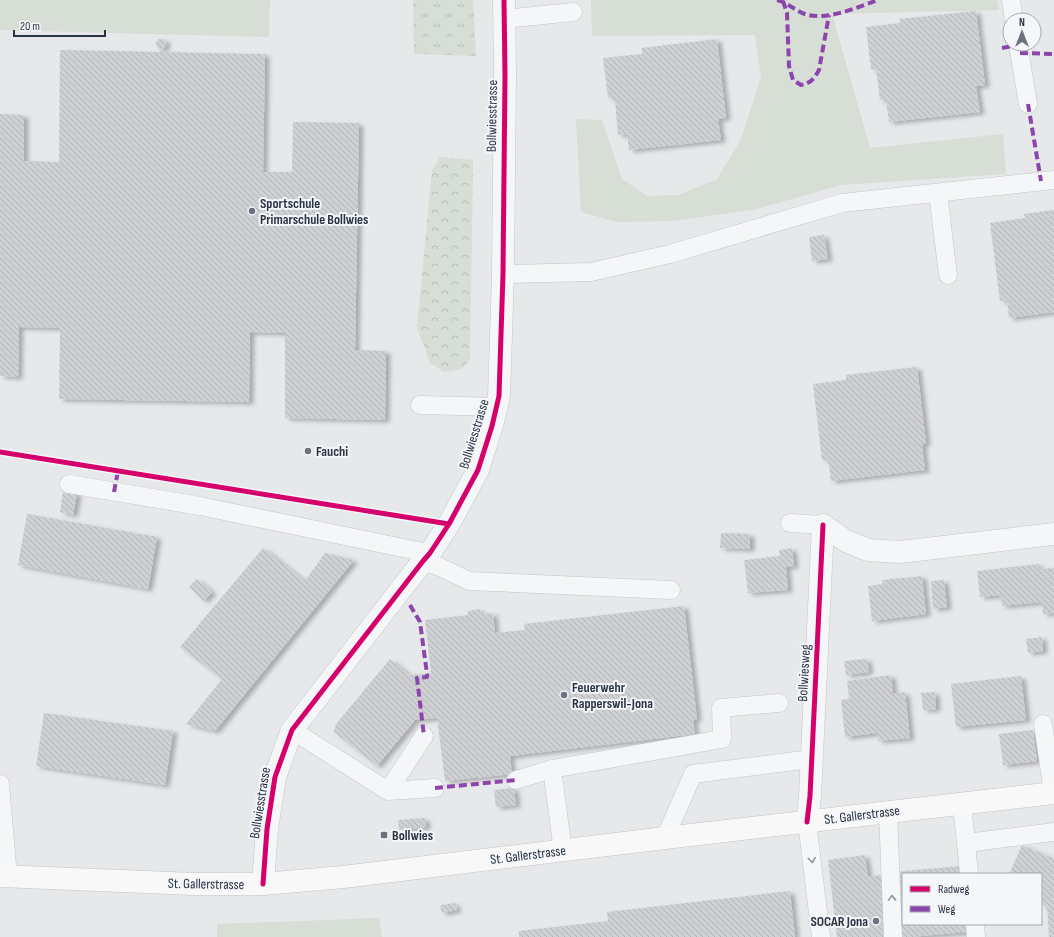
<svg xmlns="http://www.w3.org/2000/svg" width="1054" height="937" viewBox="0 0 1054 937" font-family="'Sofia Sans Condensed',sans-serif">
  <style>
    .grass { fill: #d6ded6 }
    .forest { fill: url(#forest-crowns) }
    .park { fill: url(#park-tufts) }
    .building { fill: url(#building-back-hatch); filter: url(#shadow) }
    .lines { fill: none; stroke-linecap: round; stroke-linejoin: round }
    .service-casing { stroke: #c4c6c8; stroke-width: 19 }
    .minor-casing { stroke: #c4c6c8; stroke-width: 23 }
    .primary-casing { stroke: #c2c5c8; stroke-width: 23 }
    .service { stroke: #f5f6f7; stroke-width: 18 }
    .minor { stroke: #f5f6f7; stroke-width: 22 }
    .primary { stroke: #f8f8f8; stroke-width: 22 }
    .quiet { stroke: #8e44ad; stroke-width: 4; stroke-dasharray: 8 4; stroke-linecap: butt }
    .cycleway-casing { stroke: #f4f6f9; stroke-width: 8 }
    .cycleway { stroke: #d6006c; stroke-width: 5 }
    .oneway { stroke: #90959e }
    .poi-dot { fill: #6c737f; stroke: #f4f6f9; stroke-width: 1.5 }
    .labels { text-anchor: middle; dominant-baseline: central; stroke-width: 4; stroke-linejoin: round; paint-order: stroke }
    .street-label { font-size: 14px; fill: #2b3445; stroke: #f4f6f9 }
    .poi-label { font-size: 14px; font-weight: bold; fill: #2b3445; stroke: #f4f6f9; text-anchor: start }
  </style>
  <defs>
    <pattern id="forest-crowns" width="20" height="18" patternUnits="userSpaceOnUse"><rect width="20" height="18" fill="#d6ded6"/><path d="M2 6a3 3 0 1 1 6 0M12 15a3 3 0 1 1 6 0" fill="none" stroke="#b8bfb9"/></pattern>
    <pattern id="park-tufts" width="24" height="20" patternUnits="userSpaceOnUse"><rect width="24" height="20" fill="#d6ded6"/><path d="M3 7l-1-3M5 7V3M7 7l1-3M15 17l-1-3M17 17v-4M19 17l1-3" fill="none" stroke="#b8bfb9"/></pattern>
    <pattern id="building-back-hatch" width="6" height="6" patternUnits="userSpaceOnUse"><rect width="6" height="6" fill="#ced0d3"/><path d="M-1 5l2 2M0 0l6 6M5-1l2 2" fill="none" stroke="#b1b3b6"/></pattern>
    <filter id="shadow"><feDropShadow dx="4.5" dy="2.5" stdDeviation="2" flood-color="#0004"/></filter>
  </defs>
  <rect width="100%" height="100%" fill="#e6e8ea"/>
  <path class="grass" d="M 0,0 L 270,0 L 269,37 L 0,30 Z
    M 591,0 L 997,0 L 999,10 L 832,14 L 870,148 L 1003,134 L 1006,174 L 841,185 L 757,209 L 673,221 L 617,222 L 581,212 L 576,119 L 602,120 L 622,179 L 647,196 L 679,195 L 717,179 L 741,139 L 761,77 L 755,35 L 592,36 Z
    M 379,918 L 382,937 L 217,937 L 217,924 Z"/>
  <path class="forest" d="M 440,157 L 473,160 L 470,360 L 461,369 L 444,372 L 430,363 L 417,327 L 432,170 Z"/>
  <path class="park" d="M 413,0 L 473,0 L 476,56 L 414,54 Z"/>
  <path class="building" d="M 976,11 L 985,85 L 976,86 L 980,112 L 889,122 L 886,100 L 880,100 L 876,69 L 871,69 L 866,27 L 900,23 L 899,19 Z
    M 717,39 L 726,118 L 718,119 L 721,140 L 629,150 L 627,134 L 618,135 L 615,100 L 608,97 L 603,58 L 642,54 L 642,48 Z
    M156 44a5 5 0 1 1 10 0a5 5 0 1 1-10 0Z
    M 60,50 L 265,54 L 263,172 L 292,172 L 293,122 L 359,123 L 355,350 L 386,351 L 385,420 L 285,418 L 285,333 L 250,332 L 249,402 L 59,399 L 60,328 L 19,327 L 18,377 L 0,376 L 0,114 L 24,115 L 24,161 L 59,162 Z
    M 1054,210 L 1054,312 L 1009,318 L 1007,300 L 1000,301 L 990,223 L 1025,218 L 1024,214 Z
    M 824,235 L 828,259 L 812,261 L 809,237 Z
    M 917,367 L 926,443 L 922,445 L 925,470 L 831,481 L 828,459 L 822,460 L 813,384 L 846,380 L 846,375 Z
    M 63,491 L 77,493 L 73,515 L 60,512 Z
    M 27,514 L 157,537 L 148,589 L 18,565 Z
    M 721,533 L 750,534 L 750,549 L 720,548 Z
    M 263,548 L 305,581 L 325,553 L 354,560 L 215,731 L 186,724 L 222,679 L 180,647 Z
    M 792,548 L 794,566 L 786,567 L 788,590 L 748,593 L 744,560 L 780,556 L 779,550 Z
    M 1039,564 L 1039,569 L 1054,568 L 1054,613 L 1043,614 L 1042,602 L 1002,606 L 1001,595 L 980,597 L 977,571 Z
    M 922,576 L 926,614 L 872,621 L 868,586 L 883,584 L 882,580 Z
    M 197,579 L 212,592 L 204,601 L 189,587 Z
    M 944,580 L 947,607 L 933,609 L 931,581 Z
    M 684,606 L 697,719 L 693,720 L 695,734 L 510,756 L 512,774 L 445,781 L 437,718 L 415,720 L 377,766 L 334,732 L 336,724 L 390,659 L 409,675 L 431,673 L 425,620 L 468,615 L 468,611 L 480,609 L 480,614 L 493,613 L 495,633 L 525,630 L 524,624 Z
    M 1042,637 L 1043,651 L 1028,653 L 1026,639 Z
    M 867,659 L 869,672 L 846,675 L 844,661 Z
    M 891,675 L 893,694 L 905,692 L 910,738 L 878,741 L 877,733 L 845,737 L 841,700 L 849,699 L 847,681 Z
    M 1021,676 L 1026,720 L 956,727 L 951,684 Z
    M 935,692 L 936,709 L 923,710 L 921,693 Z
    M 44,713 L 173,731 L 165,785 L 36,766 Z
    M 1033,730 L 1037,761 L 1003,765 L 999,734 Z
    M 514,788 L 516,805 L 496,807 L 494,790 Z
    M 425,818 L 426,827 L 399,830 L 398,820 Z
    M 1022,845 L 1054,859 L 1054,937 L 1049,937 L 1047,907 L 1041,904 L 1041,874 L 1009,874 Z
    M 865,855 L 868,877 L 904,871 L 961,866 L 962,874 L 903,874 L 903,924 L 967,924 L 967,932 L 910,937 L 837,937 L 828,860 Z
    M 790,891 L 795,937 L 519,937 L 519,931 L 608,921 L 607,912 Z
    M 455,903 L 457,910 L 442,913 L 440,905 Z"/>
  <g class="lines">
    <defs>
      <path id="service" d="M 1011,0 L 1014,20
        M 504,19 L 573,12
        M 1018,44 L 1028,104
        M 938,193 L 948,275
        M 503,274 L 591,272 L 670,254 L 842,203 L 1054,180
        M 420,405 L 497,407
        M 69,484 L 200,506 L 408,549 L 430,553
        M 790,523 L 823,525
        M 423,561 L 440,567 L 469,581 L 671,590
        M 1043,724 L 1053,793
        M 292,730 L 388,791 L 424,736
        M 552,769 L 563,851
        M 516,780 L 552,769 L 722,739 L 721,708 L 779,703
        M 0,784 L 8,877
        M 388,791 L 435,788
        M 962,804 L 966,843 L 1054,832
        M 888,812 L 893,937
        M 807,822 L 821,937
        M 665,838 L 693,774 L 811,759
        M 966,843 L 969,874
        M 975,924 L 976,937"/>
      <path id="minor" d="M 823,525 L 846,541 L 868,550 L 900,552 L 1054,534
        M 807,822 L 810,796 L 823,525
        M 263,884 L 267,829 L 275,777 L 292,730 L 423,561 L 430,553 L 449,524 L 478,470 L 492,426 L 499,396 L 503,274 L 505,76 L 504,0"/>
      <path id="primary" d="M 0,876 L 194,884 L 263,884 L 343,877 L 665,838 L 1054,793"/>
    </defs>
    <use href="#service" class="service-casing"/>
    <use href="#minor" class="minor-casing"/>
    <use href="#primary" class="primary-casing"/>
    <use href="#service" class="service"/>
    <use href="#minor" class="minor"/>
    <use href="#primary" class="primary"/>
    <path class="quiet" d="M 777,0 C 789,3 796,12 808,15 C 829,20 858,7 878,0
      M 783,1 L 787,13 L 789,66 L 793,80 L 801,85 C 811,83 814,79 819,70 L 829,15
      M 1002,48 L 1018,45
      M 1020,53 L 1054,54
      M 1028,104 L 1041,181
      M 114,492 L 118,471
      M 410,605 L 420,622 L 427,674 L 427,677 L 417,678 L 424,736
      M 435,788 L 516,780"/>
    <defs>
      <path id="cycleway" d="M 0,452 L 449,524
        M 807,822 L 810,796 L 823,525
        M 263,884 L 267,829 L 275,777 L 292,730 L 423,561 L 430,553 L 449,524 L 478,470 L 492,426 L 499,396 L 503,274 L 505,76 L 504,0"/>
    </defs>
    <use href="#cycleway" class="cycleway-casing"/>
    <use href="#cycleway" class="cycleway"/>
  </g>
  <defs><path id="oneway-chevron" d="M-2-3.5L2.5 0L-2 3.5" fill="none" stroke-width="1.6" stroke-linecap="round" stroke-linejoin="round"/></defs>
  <g class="oneway">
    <use href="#oneway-chevron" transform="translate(812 860) rotate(83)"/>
    <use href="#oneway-chevron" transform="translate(892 898) rotate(-92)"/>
  </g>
  <g class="poi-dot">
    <circle cx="252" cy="211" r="4"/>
    <circle cx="308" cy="451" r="4"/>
    <circle cx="564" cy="695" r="4"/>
    <rect x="380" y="831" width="8" height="8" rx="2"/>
    <circle cx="876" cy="921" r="4"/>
  </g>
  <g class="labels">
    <g class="street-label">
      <text transform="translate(492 116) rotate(-89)">Bollwiesstrasse</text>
      <text transform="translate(474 434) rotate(-73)">Bollwiesstrasse</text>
      <text transform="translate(804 673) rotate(-87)">Bollwiesweg</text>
      <text transform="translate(260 803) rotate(-81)">Bollwiesstrasse</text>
      <text transform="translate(862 815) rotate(-7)">St. Gallerstrasse</text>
      <text transform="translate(528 855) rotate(-7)">St. Gallerstrasse</text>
      <text transform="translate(206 884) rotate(1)">St. Gallerstrasse</text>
    </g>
    <g class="poi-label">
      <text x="260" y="203">Sportschule<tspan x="260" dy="16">Primarschule Bollwies</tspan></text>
      <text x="316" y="451">Fauchi</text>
      <text x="572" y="687">Feuerwehr<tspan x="572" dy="16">Rapperswil-Jona</tspan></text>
      <text x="392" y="835">Bollwies</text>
      <text x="868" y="921" text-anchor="end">SOCAR Jona</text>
    </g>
  </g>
  <rect x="902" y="873" width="140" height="52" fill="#f4f6f9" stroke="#a4a8b1"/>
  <rect x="910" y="886" width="20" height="6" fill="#d6006c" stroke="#a4a8b1"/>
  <text x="938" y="893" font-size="12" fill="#2b3445">Radweg</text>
  <rect x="910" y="906" width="20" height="6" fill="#8e44ad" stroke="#a4a8b1"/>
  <text x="938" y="913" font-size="12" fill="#2b3445">Weg</text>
  <g transform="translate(1022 32)"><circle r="19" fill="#f4f6f9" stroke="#a4a8b1"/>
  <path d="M0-3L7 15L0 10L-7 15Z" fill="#6c737f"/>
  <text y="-6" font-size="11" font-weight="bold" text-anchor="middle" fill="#2b3445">N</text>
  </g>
  <path d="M14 30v6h91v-6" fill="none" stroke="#2b3445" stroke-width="2"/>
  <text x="20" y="30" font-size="12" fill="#2b3445" stroke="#f4f6f9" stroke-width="3" paint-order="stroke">20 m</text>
</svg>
